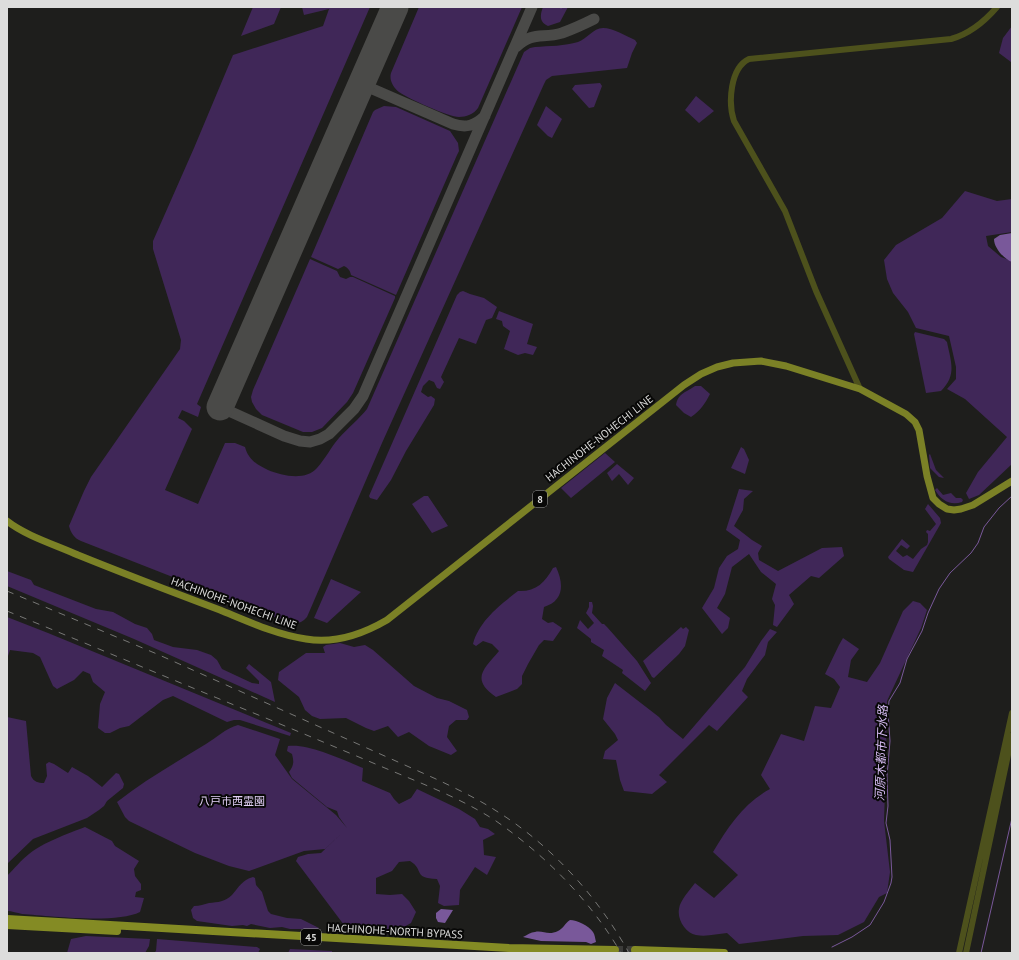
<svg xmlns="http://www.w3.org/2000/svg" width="1019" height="960" viewBox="0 0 1019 960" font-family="'PT Sans','Noto Sans JP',sans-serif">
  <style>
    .green { fill: #402758 }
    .water { fill: #79589a }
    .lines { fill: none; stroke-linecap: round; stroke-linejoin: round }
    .stream { stroke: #79589a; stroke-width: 1 }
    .taxiway { stroke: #4a4a48; stroke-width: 11 }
    .runway { stroke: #4a4a48; stroke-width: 27 }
    .trunk-tunnel { stroke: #3b3b39; stroke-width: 8; stroke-dasharray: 8 4; stroke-linecap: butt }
    .tertiary { stroke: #4d511c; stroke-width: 6 }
    .primary { stroke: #7b8126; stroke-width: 7 }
    .trunk { stroke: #848b24; stroke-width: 8 }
    .rail { stroke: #777775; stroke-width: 1; stroke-dasharray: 7 7; stroke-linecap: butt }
    .labels { text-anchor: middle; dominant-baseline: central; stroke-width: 4; stroke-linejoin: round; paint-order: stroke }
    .shield { fill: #080807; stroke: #9d9d9c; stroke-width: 1 }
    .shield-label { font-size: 10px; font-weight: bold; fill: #dddddc }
    .street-label { font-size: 11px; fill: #dddddc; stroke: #080807 }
    .park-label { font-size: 11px; fill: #e2d0f6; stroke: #080807 }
    .water-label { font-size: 12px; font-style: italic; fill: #d6bcf3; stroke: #080807 }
  </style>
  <rect width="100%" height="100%" fill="#1e1e1c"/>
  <path class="green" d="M 253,7 L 281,7 L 274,24 L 241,36 Z
    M 302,7 L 370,7 L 197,404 L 201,407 L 198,417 L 182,410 L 178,418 L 184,421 L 192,429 L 165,490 L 198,504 L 225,443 L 235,443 L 245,447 C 248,459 257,465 268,470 C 282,476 306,481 317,468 C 326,458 331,447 339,438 C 348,428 359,419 367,409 L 524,52 L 530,48 L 535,47 C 549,46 565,46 578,42 C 587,39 593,28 603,28 C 613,28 626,36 635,40 L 637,43 L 632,53 L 627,68 L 552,76 L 546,80 L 544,84 L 382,443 L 307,617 C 302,623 297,624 290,623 L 81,541 C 74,538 71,533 69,526 L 84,491 L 91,477 L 180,349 L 181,340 L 153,249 L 153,241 L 194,148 L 233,55 L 323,26 L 329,9 L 304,15 Z
    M 419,7 L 522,7 L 478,108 C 474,114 466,117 459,117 C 449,117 407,98 399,92 C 393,87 389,80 391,73 Z
    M 543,7 L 568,7 L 560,22 L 548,26 C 539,22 540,15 543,7 Z
    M 1012,26 L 1012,65 L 1011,62 L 999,53 L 1003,38 Z
    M 600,83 L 602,86 L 594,107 L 589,108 L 572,89 L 575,85 Z
    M 696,96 L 714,111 L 699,123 L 685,110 Z
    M 384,106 L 396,107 L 450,131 L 458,143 L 459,151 L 457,155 L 396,295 L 351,275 C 350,270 348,268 344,266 L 338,269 L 311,257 L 373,112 L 375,110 Z
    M 546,106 L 562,119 L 552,138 L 548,136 L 537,125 Z
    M 965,191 L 997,201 L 1012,199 L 1012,232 L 986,236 L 988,246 L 1001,257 L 1012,261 L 1012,464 L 979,495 L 969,499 L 966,493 L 978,472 L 1007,437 L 965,399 L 947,389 L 956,379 L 956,367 L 949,336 L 916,328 L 908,312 L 893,293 L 887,279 L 884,260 L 896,245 L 942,218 Z
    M 310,259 L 337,271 L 340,277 L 346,279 L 350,277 L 353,277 L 395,296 L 395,298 L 353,393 L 347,402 L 322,428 L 312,432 L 303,432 L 262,415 L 256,409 L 252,402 L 251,397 L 253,390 Z
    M 463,291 L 470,294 L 484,298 L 497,307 L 492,318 L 486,320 L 476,344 L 459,338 L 441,377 L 444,382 L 440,389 L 437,388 L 434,382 L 429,380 L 423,386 L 421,392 L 428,397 L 431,396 L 435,399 L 434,405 L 406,451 L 391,480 L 377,500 L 370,498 L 369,496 L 457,295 L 460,292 Z
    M 499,311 L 533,324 L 527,344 L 537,347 L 533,355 L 525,353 L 518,355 L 504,349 L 510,331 L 503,326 L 502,321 L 496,319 Z
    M 915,332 L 944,339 L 947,342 C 951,362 957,375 941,391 L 926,393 L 914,334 Z
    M 695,386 L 701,386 L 710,394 C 705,404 700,411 691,417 L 684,413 L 676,405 C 678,393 687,392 695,386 Z
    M 741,447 L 744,449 L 749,460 L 745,474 L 731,468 Z
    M 605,453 L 615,462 L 571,498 L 561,488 Z
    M 930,454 L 936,470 L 944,478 L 939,477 L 930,468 L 929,455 Z
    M 617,464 L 634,478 L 628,485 L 619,474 L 612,481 L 607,473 Z
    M 937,488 L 943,495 L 951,493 L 956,498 L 961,498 L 963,500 L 962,502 C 950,506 941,500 935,490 Z
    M 739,489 L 753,491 L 744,499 L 743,510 L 734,526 L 752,540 L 762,546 L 758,553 L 759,560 L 778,571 L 822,548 L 842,547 L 844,556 L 819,578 L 811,576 L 789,595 L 794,604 L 777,627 L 773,625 L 775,605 L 772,599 L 776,584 L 761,572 L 749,554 L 732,567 L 725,594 L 717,608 L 730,618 L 728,628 L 722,634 L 702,608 L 714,588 L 719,568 L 727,556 L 738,549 L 740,540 L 726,530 Z
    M 424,496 L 428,496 L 448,526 L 432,533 L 412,504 Z
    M 928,504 L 940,518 L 941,523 L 913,572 L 904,570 L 889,559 L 888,557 L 902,539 L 910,546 L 907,549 L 901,545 L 896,551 L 903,557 L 907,555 L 913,559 L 921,549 L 927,545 L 928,542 L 928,534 L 926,532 L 927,530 L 930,531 L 936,524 L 925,509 Z
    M 556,567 C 564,584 564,601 544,607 L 542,619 L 548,623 L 553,622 L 562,628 L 553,641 L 544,640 L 539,645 L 528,664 L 522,676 L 522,684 L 517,689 L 496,697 C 470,679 484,669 499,651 L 492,644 L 483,641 L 476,646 L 473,644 C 479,621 500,605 518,591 C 535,592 545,583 553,568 Z
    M 7,571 L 31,580 L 34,585 L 96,609 L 113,612 L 135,624 L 147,628 L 152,634 L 154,640 L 173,647 L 197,650 L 211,655 L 217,660 L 222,669 L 252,683 L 259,684 L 259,681 L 246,668 L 249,664 L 271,682 L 275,702 L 134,639 L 7,586 Z
    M 331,579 L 361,592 L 327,623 L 314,618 Z
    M 913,601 L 920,603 L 927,610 L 921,628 L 887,701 L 886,759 L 884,821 L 890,872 L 887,893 L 879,897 L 864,922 L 838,935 L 803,936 L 739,944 L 727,933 C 717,934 706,937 696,935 C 686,933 677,920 679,909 C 680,900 690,890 695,883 L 714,898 L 738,875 L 713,852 C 728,827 744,803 770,789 L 761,775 L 781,734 L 804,741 L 815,706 L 831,708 L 840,687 L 834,679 L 825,674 L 839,645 L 843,638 L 859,649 L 851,660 L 848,677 L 867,682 L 880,663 L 903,611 Z
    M 589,602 L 592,602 L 593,606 L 592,613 L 602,624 L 604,624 L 607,627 L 637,661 L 651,683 L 645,691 L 622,673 L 623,670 L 602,656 L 604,650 L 591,642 L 591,639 L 577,628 L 580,620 L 588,629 L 594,623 L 586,613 L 589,607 Z
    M 7,617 L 48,633 L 291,733 L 290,736 L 240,720 L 234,720 L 227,722 L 173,696 L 163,700 L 129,726 L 120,728 L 110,733 L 105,733 L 98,728 L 100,704 L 105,692 L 93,682 L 90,674 L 83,671 L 74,680 L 57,689 L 53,686 L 40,657 L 33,653 L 10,650 L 7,659 Z
    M 681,627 L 683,629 L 686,627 L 689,630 L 685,646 L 679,654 L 654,678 L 652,677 L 643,661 Z
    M 770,629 L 777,632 L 768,642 L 765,655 L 747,679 L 742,691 L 748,697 L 717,731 L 709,725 L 659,775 L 667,782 L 652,794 L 624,791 L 620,780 L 616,760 L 603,759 L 605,751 L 618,740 L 615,734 L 603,719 L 607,698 L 615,683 L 659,717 L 666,725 L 683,739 L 745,667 L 761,641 Z
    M 340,643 L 354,647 L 365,645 L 373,650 L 414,686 L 437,698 L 449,701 L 467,710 L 469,717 L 467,720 L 456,720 L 449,726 L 447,737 L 457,751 L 451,755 L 429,746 L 409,732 L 398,737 L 388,726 L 374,731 L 366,728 L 346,718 L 320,719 L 312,716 L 305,710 L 299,697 L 278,680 L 279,672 L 306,653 L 325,653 L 323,647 L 326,645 Z
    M 7,717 L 26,721 L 31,776 C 34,782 38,783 44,783 L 47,776 L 46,764 L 49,762 L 54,764 L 68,773 L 72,767 L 88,776 L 102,787 L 116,773 L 119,774 L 124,784 L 123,788 L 107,801 L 104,806 L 99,810 L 87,818 L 33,839 L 7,864 Z
    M 238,725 L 280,739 L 275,755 L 292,779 L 336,815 L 347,828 L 339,817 L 337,811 L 327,807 L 292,778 L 289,772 C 294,765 294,762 292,754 L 287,751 L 288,746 C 308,743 344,760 363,768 L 362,781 L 390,793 L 394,799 L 399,804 L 411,798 L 417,789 L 459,809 L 475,819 L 480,827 L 488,829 L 495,834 L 483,840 L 484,855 L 496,857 L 487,875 L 475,867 L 460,890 L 459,905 L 444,906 L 438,903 L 440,886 L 437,879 C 412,878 425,870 410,861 L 399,862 L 392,871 L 376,878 L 376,894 L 390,895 L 402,894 L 409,901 L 416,912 L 411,923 L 404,927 L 400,934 L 373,934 L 350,933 L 296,861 L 298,857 L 308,854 L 321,853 L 346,829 L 325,849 L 304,851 L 249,871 L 229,866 L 195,853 L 129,821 L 125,817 L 117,802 C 145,780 175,763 206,744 C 216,738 226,728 238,725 Z
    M 85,827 L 112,841 L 115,846 L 139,861 L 134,869 L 135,876 L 141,884 L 141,890 L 136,892 L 135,897 L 144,898 L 140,912 C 116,924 50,916 22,914 C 17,913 12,911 7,911 L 7,876 C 14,869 21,860 29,854 C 42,843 69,833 85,827 Z
    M 253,877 L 255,878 L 256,885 L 262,892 L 268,911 L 271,914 L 287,918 L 301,919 L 319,928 L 318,929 L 290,929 L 282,927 L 270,928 L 251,924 L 247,926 L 243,925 L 232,926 L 197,921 L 193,918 L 191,910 L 194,906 C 200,906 204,904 209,903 C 218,902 225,902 232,895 C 239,887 242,880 253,877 Z
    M 86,936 L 150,939 L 149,946 L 145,953 L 67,953 L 71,939 Z
    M 157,939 L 257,947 L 260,949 L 258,953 L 154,953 L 156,951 Z
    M 290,949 L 332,951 L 332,953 L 288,953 Z"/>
  <path class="water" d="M 1012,233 L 1012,262 C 1004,259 994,248 994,239 L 1000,235 Z
    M 441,909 L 453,910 L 445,923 L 438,922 L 436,918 L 436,913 Z
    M 570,920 C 577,920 589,926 593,932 C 595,935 595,938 596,942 L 591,944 L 586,942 L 541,941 L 523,937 C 527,935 531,932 535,932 C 543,930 548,936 558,931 C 563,929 565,923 570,920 Z"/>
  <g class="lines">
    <path class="stream" d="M 561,8 L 561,7
      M 832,947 L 852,937 L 870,925 L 884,902 L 891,883 L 892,877 L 890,840 L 886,823 L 888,806 L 887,776 L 890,741 L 888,712 L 889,701 L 900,683 L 907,659 L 922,631 L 928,613 L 939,589 L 950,573 L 971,553 L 978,543 L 984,527 L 999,508 L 1012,496
      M 981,953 L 1012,818"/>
    <path class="taxiway" d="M 516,47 C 533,31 542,39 562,33 C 573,29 584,24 594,19
      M 361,84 L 453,124 C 466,128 475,126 485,116
      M 220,407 L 284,436 L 300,441 L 310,442 L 320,439 L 329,434 L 354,409 L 363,396 L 532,7"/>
    <path class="runway" d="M 220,407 L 395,7"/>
    <path class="trunk-tunnel" d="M 615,950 L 635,950"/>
    <path class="tertiary" d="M 860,389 L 816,291 L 785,211 L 734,121 C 728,103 730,68 749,59 L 951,39 C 969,34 985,21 997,7
      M 959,953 L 1012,713
      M 966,953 L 1012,736"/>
    <path class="primary" d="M 7,521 C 26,536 56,545 78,555 C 125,574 172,592 220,610 C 247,621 277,635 306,639 C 335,644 363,634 387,620 L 684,385 L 701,374 L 717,367 L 733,363 L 761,361 L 786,366 L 860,389 L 906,414 L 915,422 L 919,430 L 927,476 L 933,498 L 939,504 L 947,509 L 954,510 L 961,509 L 973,505 L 1012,481"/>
    <path class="trunk" d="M 7,919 L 509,948 L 615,950
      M 7,925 L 117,931
      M 635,950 L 724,953"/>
    <path class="rail" d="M 7,591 L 157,654 L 436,779 C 457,789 478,799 498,812 C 552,846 598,897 629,953
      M 7,611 C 90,645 173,680 256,714 C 302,733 347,752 392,771 C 428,786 464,800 496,821 C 546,856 590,900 621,953"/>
  </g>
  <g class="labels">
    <g class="shield">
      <rect x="533" y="491" width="14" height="16" rx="3"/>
      <rect x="301" y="929" width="20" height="16" rx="3"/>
    </g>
    <g class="shield-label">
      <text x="540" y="499">8</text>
      <text x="311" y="937">45</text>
    </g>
    <g class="street-label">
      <text transform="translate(599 438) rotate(-38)">HACHINOHE-NOHECHI LINE</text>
      <text transform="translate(234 603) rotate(20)">HACHINOHE-NOHECHI LINE</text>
      <text transform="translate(395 931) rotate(3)">HACHINOHE-NORTH BYPASS</text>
    </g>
    <g class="park-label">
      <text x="232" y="801">八戸市西霊園</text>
    </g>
    <g class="water-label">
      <text transform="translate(881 753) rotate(-88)">河原木都市下水路</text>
    </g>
  </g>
  <rect width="1019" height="960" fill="none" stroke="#dddddc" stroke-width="16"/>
</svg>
